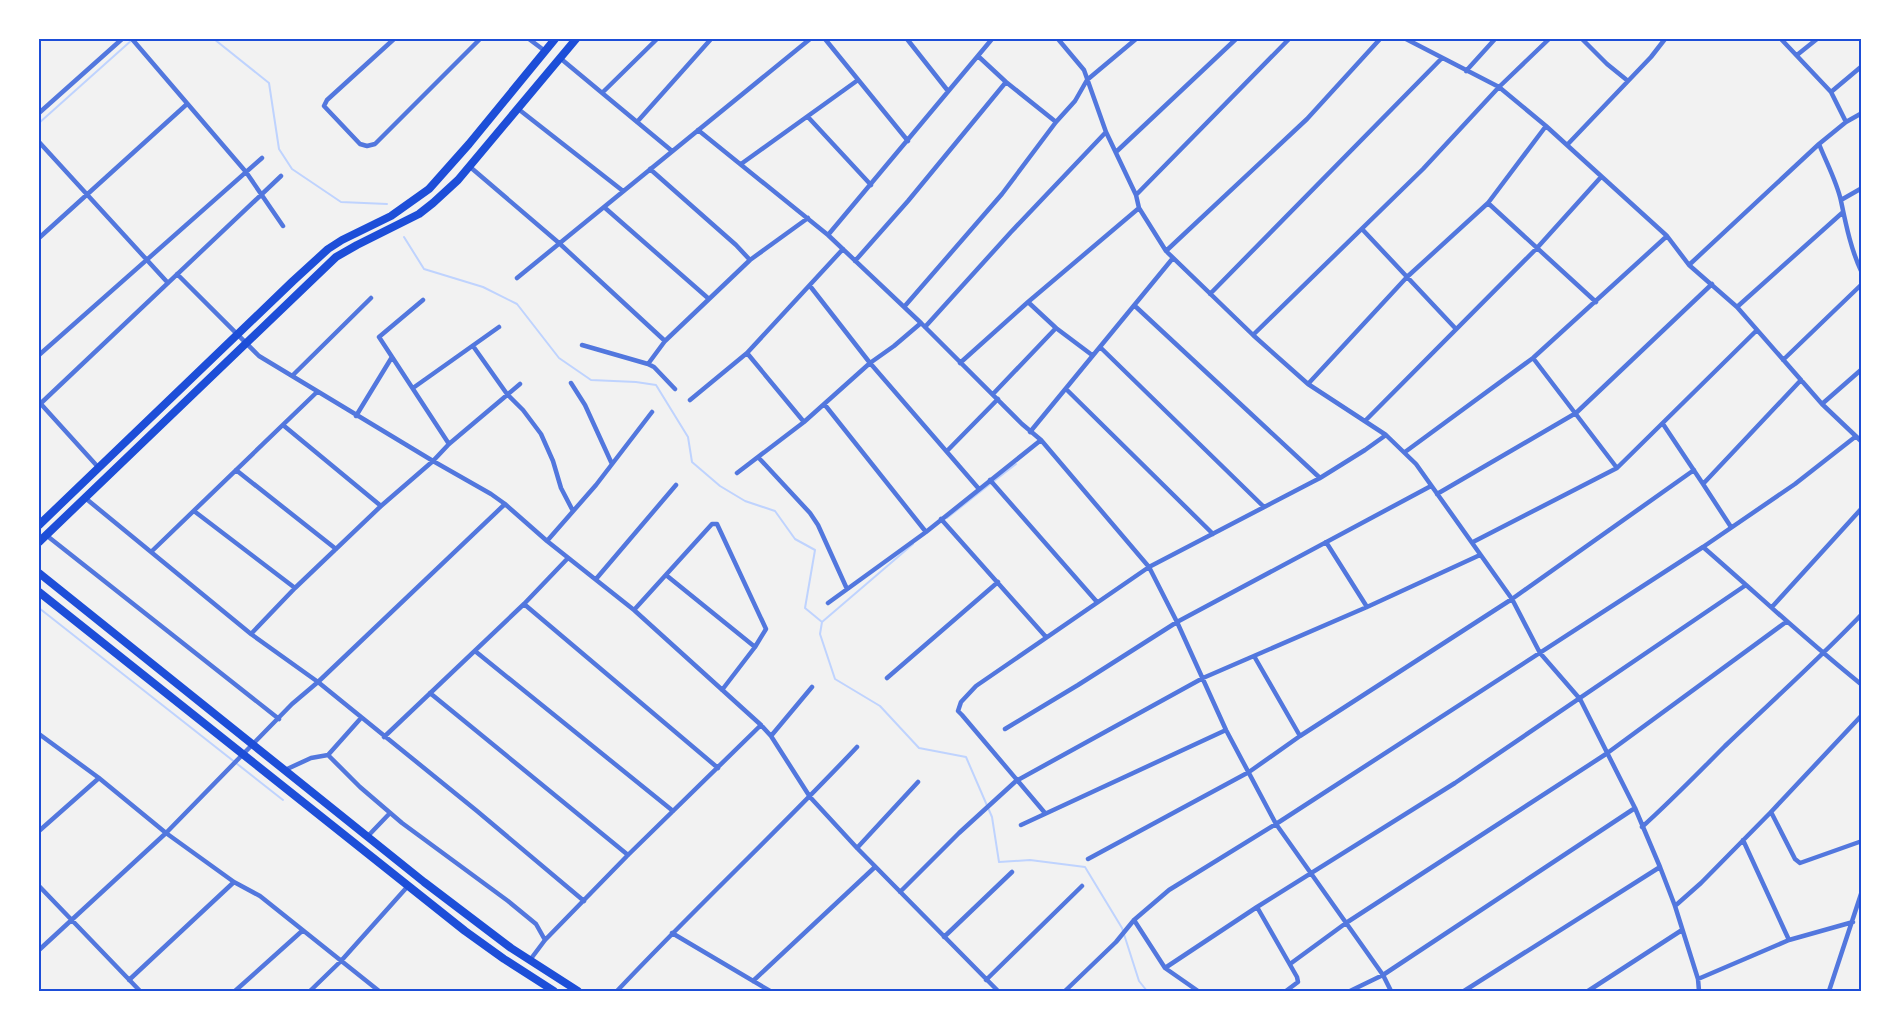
<svg xmlns="http://www.w3.org/2000/svg" width="1901" height="1030" viewBox="0 0 1901 1030" font-family="Barlow,sans-serif">
  <style>
    .lines { fill: none; stroke-linecap: round; stroke-linejoin: round }
    .stream { stroke: #bfd3fe; stroke-width: 2 }
    .minor { stroke: #5277de; stroke-width: 4.5 }
    .primary { stroke: #1d4ed8; stroke-width: 8 }
    .trunk { stroke: #1d4ed8; stroke-width: 8 }
    .neatline { fill: none; stroke: #1d4ed8; stroke-width: 2 }
  </style>
  <rect width="100%" height="100%" fill="#f2f2f2"/>
  <g class="lines">
    <path class="stream" d="M 214,39 L 269,83 L 279,149 L 292,169 L 341,202 L 387,204
      M 39,123 L 133,39
      M 404,237 L 424,269 L 483,287 L 517,304 L 559,358 L 591,380 L 636,382 L 656,385 L 688,437 L 692,462 L 720,486 L 745,501 L 775,511 L 795,539 L 815,550 L 805,608 L 822,622 L 820,634 L 835,679 L 880,706 L 919,748 L 966,757 L 992,817 L 999,862 L 1030,860 L 1085,867 L 1122,928 L 1139,981 L 1147,991
      M 994,481 L 1016,464
      M 947,518 L 990,484
      M 39,608 L 283,800
      M 822,622 L 913,544"/>
    <path class="minor" d="M 132,39 L 246,172 L 283,226
      M 394,39 L 327,100 L 324,106 L 360,144 L 367,146 L 375,144 L 480,39
      M 529,39 L 545,51
      M 825,39 L 908,141
      M 907,39 L 948,91
      M 1058,39 L 1084,70 L 1106,132 L 1136,195 L 1139,208 L 1166,251 L 1253,335 L 1308,384 L 1386,435 L 1416,464 L 1512,599 L 1540,653 L 1580,699 L 1635,808 L 1660,867 L 1675,906 L 1698,979 L 1699,991
      M 1406,39 L 1499,87 L 1546,126 L 1667,236 L 1689,265 L 1737,307 L 1822,404 L 1862,442
      M 1582,39 L 1607,64 L 1628,81
      M 1781,39 L 1831,92 L 1846,122
      M 1797,55 L 1817,39
      M 978,56 L 1006,82 L 1056,122
      M 560,58 L 672,151
      M 1466,71 L 1495,39
      M 1831,92 L 1862,66
      M 602,93 L 657,39
      M 517,108 L 623,191
      M 39,113 L 122,39
      M 808,117 L 871,185
      M 637,122 L 711,39
      M 698,130 L 828,235 L 921,323 L 1022,424 L 1041,440 L 1149,567 L 1177,622 L 1226,730 L 1276,824 L 1383,975 L 1391,991
      M 39,142 L 168,283
      M 1819,144 C 1826,162 1837,182 1841,201 C 1846,225 1851,250 1862,273
      M 1567,145 L 1651,57 L 1665,39
      M 1116,152 L 1236,39
      M 741,164 L 858,80
      M 469,166 L 559,243 L 665,341
      M 650,169 L 736,245 L 750,260
      M 1136,195 L 1289,39
      M 1841,200 L 1862,188
      M 1488,203 L 1596,302
      M 604,207 L 709,299
      M 1362,229 L 1456,329
      M 828,235 L 992,39
      M 39,238 L 187,104
      M 1166,251 L 1307,119 L 1380,39
      M 855,261 L 908,201 L 1006,82
      M 1689,265 L 1819,144 L 1846,122 L 1862,113
      M 177,274 L 259,356 L 433,461 L 491,494 L 505,504 L 547,541 L 634,610 L 761,725 L 628,855 L 545,940 L 530,960
      M 517,278 L 810,39
      M 810,286 L 870,363 L 979,489
      M 1210,294 L 1442,58
      M 423,300 L 379,337 L 449,444
      M 1028,302 L 1056,328 L 1092,355
      M 1135,306 L 1320,478
      M 904,307 L 1002,194 L 1056,122 L 1075,101 L 1087,80 L 1136,39
      M 1737,307 L 1842,213
      M 925,327 L 1011,232 L 1106,132
      M 1253,335 L 1423,169 L 1499,87 L 1549,39
      M 582,345 L 648,364 L 654,367 L 675,389
      M 473,346 L 507,394 L 523,410 L 541,434 L 553,461 L 561,488 L 573,511
      M 1100,347 L 1264,507
      M 747,353 L 804,422
      M 39,355 L 262,158
      M 1533,358 L 1617,468
      M 1783,360 L 1862,284
      M 960,363 L 1028,302 L 1139,208
      M 648,364 L 665,341 L 750,260 L 808,218
      M 292,376 L 371,298
      M 571,383 L 585,405 L 612,464
      M 1308,384 L 1407,277 L 1488,203 L 1546,126
      M 413,388 L 499,327
      M 1066,389 L 1213,534
      M 993,394 L 1056,328
      M 690,400 L 747,353 L 843,249
      M 40,403 L 98,467
      M 1822,404 L 1862,369
      M 39,405 L 281,176
      M 825,405 L 926,532
      M 356,416 L 392,357
      M 1365,421 L 1537,248 L 1601,177
      M 1663,424 L 1703,484 L 1801,380
      M 283,425 L 381,506
      M 1030,432 L 1173,258
      M 947,451 L 998,399
      M 1405,452 L 1533,358 L 1667,236
      M 758,457 L 810,513 L 818,525 L 847,589
      M 236,470 L 336,549
      M 737,473 L 804,422 L 870,363 L 894,346 L 921,323
      M 990,480 L 1097,602
      M 1703,484 L 1731,527
      M 1437,494 L 1576,413 L 1712,284
      M 84,497 L 251,634 L 318,682 L 477,811 L 584,901
      M 194,511 L 295,588
      M 941,519 L 1046,637
      M 46,535 L 279,719
      M 547,541 L 596,485 L 652,412
      M 1326,542 L 1367,607
      M 1473,542 L 1617,468 L 1757,330
      M 1703,547 C 1756,593 1807,641 1862,685
      M 151,552 L 317,392
      M 666,575 L 755,647
      M 596,579 L 676,485
      M 828,603 L 926,532 L 1041,440
      M 524,604 L 718,768
      M 1772,607 L 1862,508
      M 634,610 L 712,524 L 717,524 L 766,629 L 755,647 L 722,690
      M 251,634 L 295,588 L 381,506 L 433,461 L 449,444 L 520,384
      M 475,651 L 673,811
      M 1254,656 L 1300,736
      M 887,678 L 998,582
      M 430,693 L 628,855
      M 761,725 L 771,736 L 810,797 L 857,848 L 998,991
      M 1005,729 L 1078,685 L 1177,622 L 1431,486
      M 39,734 L 99,778 L 166,833 L 234,882 L 260,896 L 379,991
      M 771,736 L 812,687
      M 384,737 L 524,604 L 568,558
      M 328,755 L 361,718
      M 285,770 L 311,758 L 328,755 L 360,787 L 402,823 L 508,901 L 536,924 L 545,940
      M 1771,812 L 1795,859 L 1800,863 L 1862,841
      M 1045,813 L 962,715 L 958,711 L 961,702 L 976,686 L 1149,567 L 1320,478 L 1365,450 L 1386,435
      M 1021,825 L 1226,730
      M 1642,827 C 1671,801 1698,773 1725,746 C 1771,702 1818,660 1862,614
      M 39,831 L 99,778
      M 367,837 L 390,813
      M 1743,840 L 1789,940
      M 857,848 L 918,782
      M 1088,859 L 1249,772 L 1300,736 L 1512,599 L 1694,470
      M 39,886 L 140,991
      M 900,892 L 959,833 L 1016,781 L 1203,678 L 1367,607 L 1480,555
      M 1675,906 L 1701,883 L 1771,812 L 1862,715
      M 1257,907 L 1297,977 L 1298,982 L 1286,991
      M 1134,920 L 1165,968 L 1198,991
      M 672,933 L 770,991
      M 944,937 L 1012,872
      M 39,950 L 166,833 L 292,704 L 318,682 L 505,504
      M 1290,964 L 1346,923 L 1606,754 L 1786,622
      M 1165,968 L 1257,907 L 1455,783 L 1746,585
      M 1698,979 L 1789,940 L 1853,922
      M 129,980 L 234,882
      M 986,980 L 1082,886
      M 753,981 L 875,867
      M 235,991 L 302,931
      M 310,991 L 341,961 L 408,886
      M 617,991 C 695,908 779,830 857,747
      M 1065,991 L 1116,942 L 1134,920 L 1169,890 L 1276,824 L 1703,547 L 1795,484 L 1855,437
      M 1350,991 L 1383,975 L 1635,808
      M 1464,991 L 1660,867
      M 1588,991 L 1682,930
      M 1829,991 L 1862,891"/>
    <path class="primary" d="M 39,525 L 293,281 L 328,249 L 342,240 L 391,216 L 429,189 L 469,144 L 555,39
      M 39,542 L 336,257 L 357,245 L 419,214 L 433,203 L 458,180 L 576,39"/>
    <path class="trunk" d="M 39,573 L 424,882 L 511,948 L 578,991
      M 39,592 L 465,931 L 504,959 L 554,991"/>
  </g>
  <rect width="1901" height="1030" fill="none" stroke="#ffffff" stroke-width="81"/>
  <rect x="40" y="40" width="1820" height="950" class="neatline"/>
</svg>
